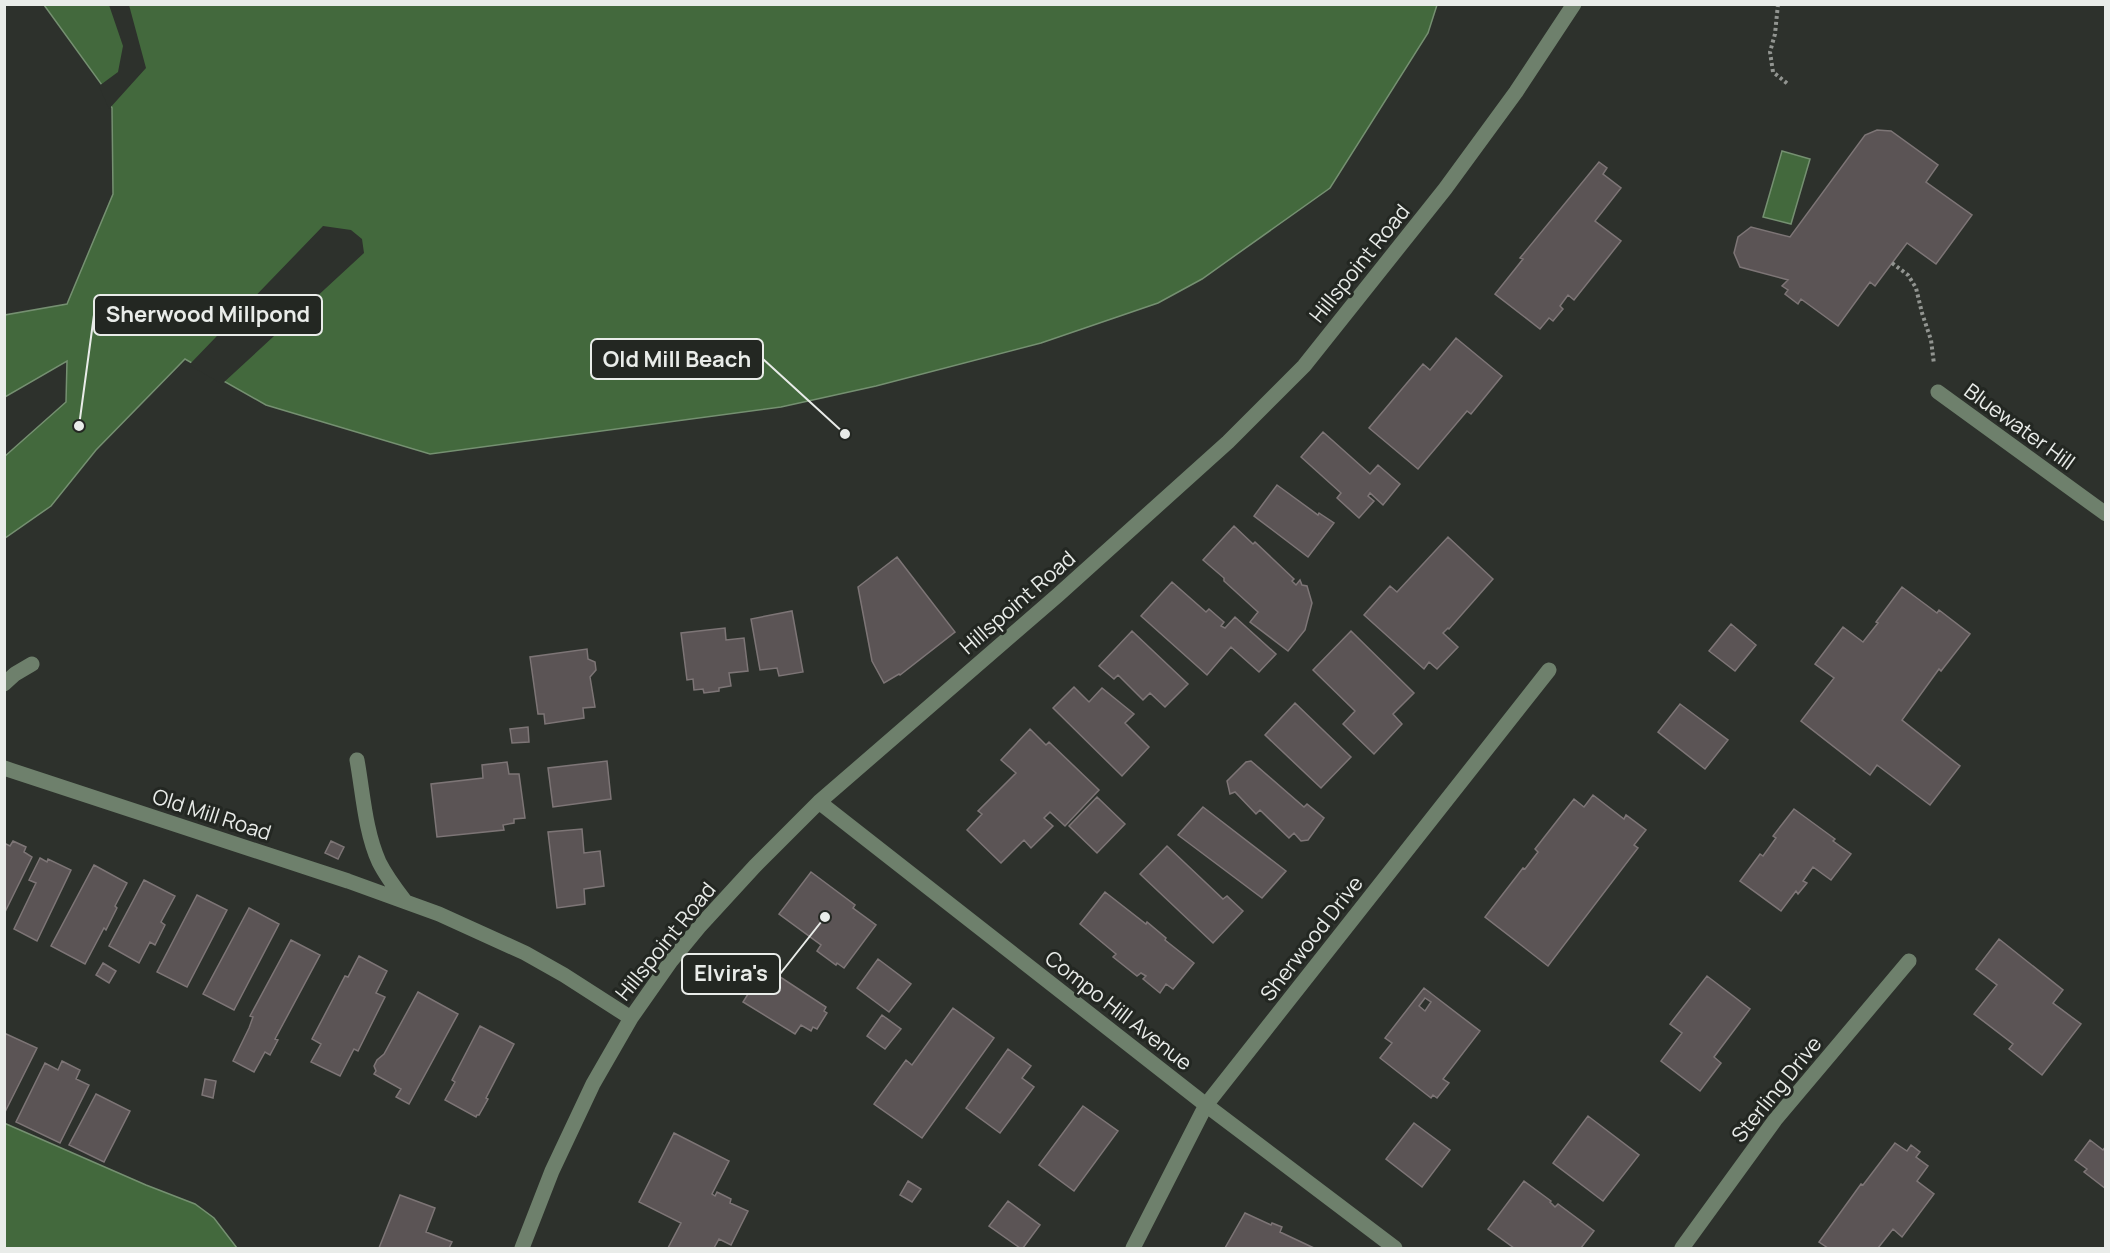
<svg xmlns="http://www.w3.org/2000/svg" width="2110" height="1253" viewBox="0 0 2110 1253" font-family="Manrope,sans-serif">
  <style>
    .water { fill: #43693d; stroke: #759071; stroke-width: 1.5 }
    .pier { fill: #2d312c }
    .building { fill: #5b5455; stroke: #7d7576; stroke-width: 1.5; fill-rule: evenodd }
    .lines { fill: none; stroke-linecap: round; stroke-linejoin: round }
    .path { stroke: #929591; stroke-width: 4; stroke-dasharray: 3 3; stroke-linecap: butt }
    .minor { stroke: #6e806c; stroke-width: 15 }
    .labels { text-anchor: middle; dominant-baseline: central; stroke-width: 6; stroke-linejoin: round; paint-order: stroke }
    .street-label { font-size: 21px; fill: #e9ece9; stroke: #232722 }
    .leader { fill: none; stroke: #e9ece9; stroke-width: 2 }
    .callout-dot { fill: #e9ece9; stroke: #232722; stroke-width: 2 }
    .callout { fill: #232722; stroke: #e9ece9; stroke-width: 2 }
    .callout-label { font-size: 22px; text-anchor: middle; font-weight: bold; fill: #e9ece9 }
  </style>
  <rect width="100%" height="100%" fill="#2d312c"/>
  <path class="water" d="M 44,5 L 1437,5 L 1428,33 L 1330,188 L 1202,279 L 1158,303 L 1041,343 L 876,386 L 781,407 L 430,454 L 266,405 L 185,359 L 96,450 L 51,506 L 5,538 L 4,457 L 66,402 L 67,361 L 5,397 L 5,315 L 67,304 L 113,194 L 112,108 L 102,85 Z
    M 1782,151 L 1810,159 L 1791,224 L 1763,217 Z
    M 4,1123 L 146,1185 L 195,1204 L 214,1218 L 237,1248 L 5,1248 Z"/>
  <path class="pier" d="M 109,5 L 129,5 L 146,68 L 109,109 L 99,86 L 118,72 L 123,46 Z
    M 323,226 L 351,230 L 362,239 L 364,253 L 222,384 L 189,365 Z"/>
  <path class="building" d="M 1877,130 L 1891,131 L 1938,165 L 1926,182 L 1972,215 L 1936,264 L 1907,243 L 1875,286 L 1870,282 L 1838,326 L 1801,299 L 1798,304 L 1785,294 L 1788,290 L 1782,286 L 1788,280 L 1740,267 L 1734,253 L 1738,237 L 1751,227 L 1790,237 L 1865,135 Z
    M 1599,162 L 1607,168 L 1603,174 L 1621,188 L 1595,221 L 1621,241 L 1574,300 L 1568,295 L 1560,306 L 1563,309 L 1553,321 L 1549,318 L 1540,329 L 1495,294 L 1523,259 L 1520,258 Z
    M 1456,338 L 1502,376 L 1471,414 L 1467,411 L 1418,469 L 1369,428 L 1423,364 L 1430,370 Z
    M 1323,432 L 1370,474 L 1378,465 L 1400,484 L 1383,505 L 1370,493 L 1368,496 L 1374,501 L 1359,518 L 1337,498 L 1341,493 L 1301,457 Z
    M 1277,485 L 1318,515 L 1319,513 L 1334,523 L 1308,557 L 1254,516 Z
    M 1234,526 L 1253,544 L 1255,542 L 1294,579 L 1292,581 L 1296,585 L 1300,580 L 1302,585 L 1307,586 L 1312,603 L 1305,630 L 1288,651 L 1250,622 L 1258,612 L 1224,581 L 1224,578 L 1203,560 Z
    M 1448,537 L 1493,579 L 1449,629 L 1448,628 L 1443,633 L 1458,647 L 1437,669 L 1429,662 L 1424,669 L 1364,615 L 1390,586 L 1397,592 Z
    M 897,557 L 955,632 L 900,675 L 899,674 L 884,683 L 872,661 L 858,587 Z
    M 1172,582 L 1206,612 L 1209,609 L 1224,622 L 1221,626 L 1225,628 L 1235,617 L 1276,654 L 1259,672 L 1231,647 L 1207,675 L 1141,616 Z
    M 1902,587 L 1937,613 L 1939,610 L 1970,634 L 1941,671 L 1939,669 L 1902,720 L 1960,766 L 1930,805 L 1877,765 L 1870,775 L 1801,721 L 1834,678 L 1815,664 L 1843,627 L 1863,642 L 1878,623 L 1876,622 Z
    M 792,611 L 803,672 L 779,676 L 777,668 L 760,670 L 751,619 Z
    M 1731,624 L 1756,645 L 1735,671 L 1709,651 Z
    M 725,628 L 726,640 L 744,638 L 748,671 L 729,673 L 731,686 L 719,688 L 719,691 L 704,693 L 703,689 L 694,690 L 693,679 L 687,680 L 681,633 Z
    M 1132,631 L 1188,684 L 1165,707 L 1150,693 L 1143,700 L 1118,675 L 1114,679 L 1099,666 Z
    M 1351,631 L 1414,693 L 1393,714 L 1402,724 L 1374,754 L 1343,724 L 1355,711 L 1313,670 Z
    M 587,649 L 588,659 L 595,662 L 596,670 L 590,677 L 595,707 L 583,708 L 584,718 L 545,724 L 544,714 L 538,714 L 530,657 Z
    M 1074,687 L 1089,702 L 1102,688 L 1134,714 L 1125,723 L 1149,747 L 1122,776 L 1053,708 Z
    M 1295,703 L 1351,757 L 1321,788 L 1265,735 Z
    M 1680,704 L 1728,740 L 1705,769 L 1658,732 Z
    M 528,727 L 529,742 L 512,743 L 510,729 Z
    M 1030,729 L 1046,745 L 1049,742 L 1099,790 L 1065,826 L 1050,812 L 1044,818 L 1053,826 L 1031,848 L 1024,840 L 1001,863 L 967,830 L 982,814 L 978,811 L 1016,773 L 1001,760 Z
    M 607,761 L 611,799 L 553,807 L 548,768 Z
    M 1251,761 L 1304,807 L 1307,804 L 1324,818 L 1308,840 L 1301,841 L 1294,833 L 1289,838 L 1260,810 L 1256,814 L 1235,792 L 1230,794 L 1227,781 L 1246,762 Z
    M 507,762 L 509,774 L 519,774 L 525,818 L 514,819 L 514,823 L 503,825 L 504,830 L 437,837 L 431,784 L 483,778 L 482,765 Z
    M 1593,795 L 1624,819 L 1626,815 L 1646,830 L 1634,845 L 1638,848 L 1548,966 L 1485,917 L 1523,868 L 1525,869 L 1538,852 L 1535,849 L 1574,799 L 1584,807 Z
    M 1097,797 L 1125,824 L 1097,853 L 1069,826 Z
    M 1203,807 L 1286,871 L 1262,898 L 1178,835 Z
    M 1794,809 L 1835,839 L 1833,841 L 1851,854 L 1831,880 L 1813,867 L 1803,881 L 1807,883 L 1798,894 L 1796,891 L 1781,911 L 1740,881 L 1760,854 L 1763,856 L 1776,838 L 1773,836 Z
    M 582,829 L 584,853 L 600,851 L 604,886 L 584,889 L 585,904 L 557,908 L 548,832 Z
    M 13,841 L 26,847 L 24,852 L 32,857 L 5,912 L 4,843 L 10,846 Z
    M 331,841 L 344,847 L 338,859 L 325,853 Z
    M 1167,846 L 1223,899 L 1227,896 L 1243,911 L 1213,943 L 1140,874 Z
    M 40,858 L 47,862 L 48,859 L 71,870 L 37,941 L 14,929 L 36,883 L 29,880 Z
    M 94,865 L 127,883 L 115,906 L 117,908 L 106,930 L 104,928 L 85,964 L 51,946 Z
    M 811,872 L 855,905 L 853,908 L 876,925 L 844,968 L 837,963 L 836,965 L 817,951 L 821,945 L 779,914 Z
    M 144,880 L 175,896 L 161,922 L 165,925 L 155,945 L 150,942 L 139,963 L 109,946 Z
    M 1105,892 L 1146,924 L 1147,922 L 1166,938 L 1165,940 L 1194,963 L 1173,989 L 1166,984 L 1160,993 L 1143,979 L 1146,976 L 1141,973 L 1137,976 L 1113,957 L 1116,954 L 1080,924 Z
    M 197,895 L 227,910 L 187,987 L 157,972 Z
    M 249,908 L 279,924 L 234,1010 L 203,994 Z
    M 1999,939 L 2063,990 L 2053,1003 L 2081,1024 L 2042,1075 L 2009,1049 L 2013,1044 L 1974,1014 L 1997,985 L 1976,969 Z
    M 291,940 L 320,955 L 275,1039 L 278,1040 L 270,1055 L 265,1052 L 254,1072 L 233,1061 L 249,1028 L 253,1017 L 250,1016 Z
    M 359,956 L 387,971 L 376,993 L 385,997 L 358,1051 L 354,1049 L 340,1076 L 311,1062 L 321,1044 L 312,1039 L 345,976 L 348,977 Z
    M 878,959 L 911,984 L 889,1012 L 857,988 Z
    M 103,963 L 116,971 L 109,983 L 96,975 Z
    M 765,967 L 826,1007 L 824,1011 L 827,1013 L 817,1029 L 813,1027 L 811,1031 L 801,1025 L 795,1034 L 743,1002 Z
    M 1707,976 L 1750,1009 L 1714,1057 L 1721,1063 L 1700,1091 L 1661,1061 L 1682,1033 L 1670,1024 Z
    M 1424,988 L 1480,1031 L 1443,1079 L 1449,1083 L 1437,1098 L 1433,1095 L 1431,1098 L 1380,1058 L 1392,1043 L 1385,1038 ZM 1425,998 L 1431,1002 L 1425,1011 L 1419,1006 Z
    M 418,992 L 458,1014 L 409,1104 L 396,1097 L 401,1089 L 374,1074 L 376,1071 L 374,1066 L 377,1060 L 384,1054 Z
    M 953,1008 L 994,1038 L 922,1138 L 874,1104 L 906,1060 L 912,1065 Z
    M 882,1015 L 901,1029 L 885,1049 L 867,1036 Z
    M 480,1026 L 514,1044 L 486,1098 L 488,1099 L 479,1115 L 477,1115 L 476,1117 L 445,1100 L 455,1082 L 452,1080 Z
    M 4,1033 L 37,1048 L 4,1114 Z
    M 1008,1049 L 1031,1066 L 1022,1078 L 1034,1087 L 1000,1133 L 966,1108 Z
    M 62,1061 L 80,1070 L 76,1079 L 89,1085 L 60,1143 L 16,1122 L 45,1063 L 58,1070 Z
    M 205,1079 L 216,1081 L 213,1098 L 202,1095 Z
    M 96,1094 L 130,1111 L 104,1162 L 69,1145 Z
    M 1083,1106 L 1118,1131 L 1074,1191 L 1039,1165 Z
    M 1588,1116 L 1639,1155 L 1603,1201 L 1553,1163 Z
    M 1414,1123 L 1450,1150 L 1422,1187 L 1386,1159 Z
    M 674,1133 L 729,1161 L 712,1194 L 715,1196 L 717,1192 L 731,1199 L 730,1203 L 748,1211 L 731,1245 L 719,1239 L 714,1248 L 668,1248 L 681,1223 L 639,1202 Z
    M 2090,1140 L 2103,1150 L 2106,1146 L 2106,1189 L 2084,1172 L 2087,1169 L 2075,1160 Z
    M 1895,1143 L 1907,1151 L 1911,1145 L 1920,1152 L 1916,1157 L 1928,1166 L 1917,1181 L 1934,1194 L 1902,1237 L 1893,1229 L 1878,1248 L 1828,1248 L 1819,1242 L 1861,1184 L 1863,1185 Z
    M 908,1181 L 921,1189 L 912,1202 L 900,1195 Z
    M 1524,1181 L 1551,1201 L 1550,1202 L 1555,1207 L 1558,1204 L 1594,1231 L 1581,1248 L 1514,1248 L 1488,1229 Z
    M 400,1195 L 435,1208 L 426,1232 L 452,1242 L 449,1248 L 379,1248 Z
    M 1008,1201 L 1040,1225 L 1023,1248 L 1020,1248 L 989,1226 Z
    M 1245,1213 L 1271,1225 L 1272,1223 L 1282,1227 L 1280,1232 L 1314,1248 L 1225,1248 Z"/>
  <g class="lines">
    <path class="path" d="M 1778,4 L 1775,34 L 1770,52 L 1773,72 L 1789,85
      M 1892,263 L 1908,275 L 1916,288 L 1922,313 L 1931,340 L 1934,364"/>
    <path class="minor" d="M 1938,392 L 2106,514
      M 4,684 L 15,674 L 32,664
      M 357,760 C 363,793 365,831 379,862 C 386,876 395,888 405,901
      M 4,768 L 348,881 L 439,914 L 525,953 L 564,975 L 631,1018
      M 819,802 L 1206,1105 L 1395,1248
      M 522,1248 L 552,1171 L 593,1084 L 631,1018 L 671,961 L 699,927 L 755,866 L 819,802 L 1058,595 L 1228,442 L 1304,366 L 1445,189 L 1516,92 L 1574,4
      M 1133,1248 L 1206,1105 L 1549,670
      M 1682,1248 L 1775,1120 L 1909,961"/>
  </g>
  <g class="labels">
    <g class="street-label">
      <text transform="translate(1359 263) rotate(-51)">Hillspoint Road</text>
      <text transform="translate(2020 426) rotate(36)">Bluewater Hill</text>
      <text transform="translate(1017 602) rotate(-41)">Hillspoint Road</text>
      <text transform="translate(212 814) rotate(18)">Old Mill Road</text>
      <text transform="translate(1311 938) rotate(-52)">Sherwood Drive</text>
      <text transform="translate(665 941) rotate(-51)">Hillspoint Road</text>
      <text transform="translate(1119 1010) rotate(38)">Compo Hill Avenue</text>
      <text transform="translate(1776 1089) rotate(-51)">Sterling Drive</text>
    </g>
  </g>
  <path class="leader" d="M79 426L94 315M845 434L763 359M825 917L780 974"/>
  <g class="callout-dot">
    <circle cx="79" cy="426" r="6"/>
    <circle cx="845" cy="434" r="6"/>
    <circle cx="825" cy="917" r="6"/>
  </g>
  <g class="callout">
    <rect x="94" y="295" width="228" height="40" rx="6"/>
    <rect x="591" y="339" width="172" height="40" rx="6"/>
    <rect x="682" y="954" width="98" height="40" rx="6"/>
  </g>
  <g class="callout-label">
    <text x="208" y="322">Sherwood Millpond</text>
    <text x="677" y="367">Old Mill Beach</text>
    <text x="731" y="981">Elvira's</text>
  </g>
  <rect width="2110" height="1253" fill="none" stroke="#e9ece9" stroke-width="12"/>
</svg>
